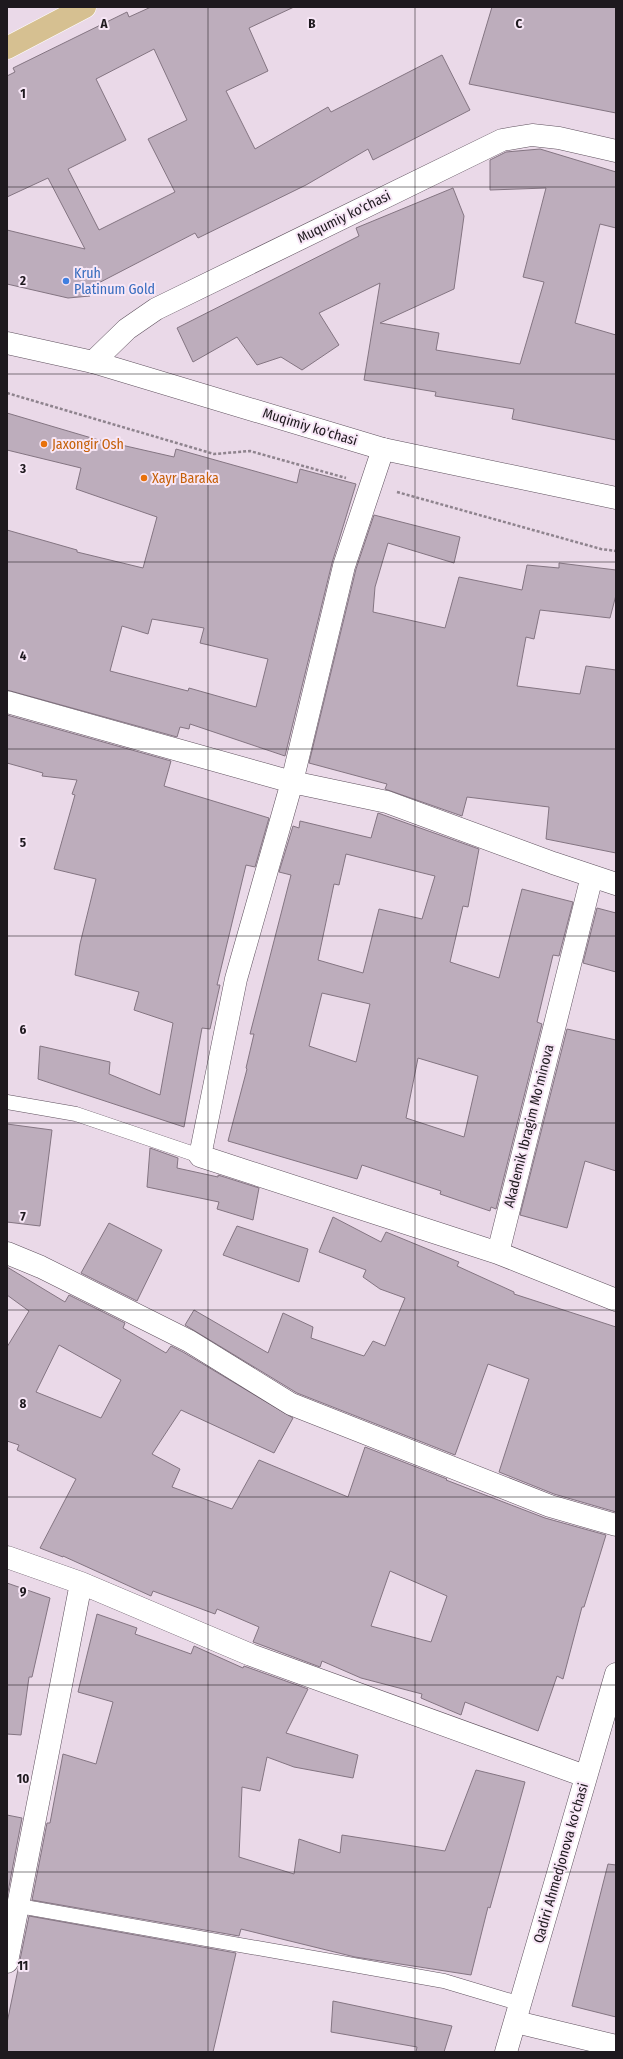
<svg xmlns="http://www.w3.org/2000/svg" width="623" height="2059" viewBox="0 0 623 2059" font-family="'Fira Sans Condensed',sans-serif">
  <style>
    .building { fill: #bdadbc; stroke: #847582; fill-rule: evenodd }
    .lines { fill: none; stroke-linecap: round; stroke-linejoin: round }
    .service-casing { stroke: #5f515e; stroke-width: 15 }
    .minor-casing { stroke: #5f515e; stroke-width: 23 }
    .tertiary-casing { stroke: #5f515e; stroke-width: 23 }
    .secondary-casing { stroke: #5f515e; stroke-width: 23 }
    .primary-casing { stroke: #fff; stroke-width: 23 }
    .path { stroke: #8e838d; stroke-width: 2.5; stroke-dasharray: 3 2; stroke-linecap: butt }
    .service { stroke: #fff; stroke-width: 14 }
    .minor { stroke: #fff; stroke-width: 22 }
    .tertiary { stroke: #fff; stroke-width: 22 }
    .secondary { stroke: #fff; stroke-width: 22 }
    .primary { stroke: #d6c091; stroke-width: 22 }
    .grid { fill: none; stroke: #1e191e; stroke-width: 1; stroke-opacity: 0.55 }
    .shop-dot { fill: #3f7fe0; stroke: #f7e6f6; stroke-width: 1.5 }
    .food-dot { fill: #e8710a; stroke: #f7e6f6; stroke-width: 1.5 }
    .labels { text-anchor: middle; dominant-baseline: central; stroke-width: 4; stroke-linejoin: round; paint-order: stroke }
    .street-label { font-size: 14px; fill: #1e191e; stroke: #f7e6f6 }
    .shop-label { font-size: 14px; fill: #366cbe; stroke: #f7e6f6; text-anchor: start }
    .food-label { font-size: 14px; fill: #c56008; stroke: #f7e6f6; text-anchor: start }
    .grid-label { font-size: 13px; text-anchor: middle; font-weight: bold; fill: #1e191e; stroke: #f7e6f6; stroke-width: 4; stroke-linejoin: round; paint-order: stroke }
  </style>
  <rect width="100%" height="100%" fill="#ead9e8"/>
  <path class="building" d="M 151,7 L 294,7 L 249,28 L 268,71 L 226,91 L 255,149 L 328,107 L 331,112 L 442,55 L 470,110 L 373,160 L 368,149 L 306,185 L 198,238 L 195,233 L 87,289 L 90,296 L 68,298 L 7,284 L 7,230 L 85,249 L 48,178 L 7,197 L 7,76 L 15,72 L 13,68 L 127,12 L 129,17 ZM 154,49 L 187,120 L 148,139 L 175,192 L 99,230 L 68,169 L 126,140 L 96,79 Z
    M 492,7 L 616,7 L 616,113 L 469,84 Z
    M 540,149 L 616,172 L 616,228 L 600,224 L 575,323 L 616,335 L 616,440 L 512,419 L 514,409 L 435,396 L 436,392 L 364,380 L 380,283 L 319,313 L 339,345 L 302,370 L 281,357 L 257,365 L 237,337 L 193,362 L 177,328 L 359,236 L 356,228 L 453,188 L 464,216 L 454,289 L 380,323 L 439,333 L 436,350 L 520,364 L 544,282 L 523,277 L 546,188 L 490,190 L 490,160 L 506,152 Z
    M 7,413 L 95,439 L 174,457 L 176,449 L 297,483 L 300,469 L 356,484 L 332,563 L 285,756 L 190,724 L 189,729 L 180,727 L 177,737 L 7,690 L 7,530 L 77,550 L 77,552 L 143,568 L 157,517 L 76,489 L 81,468 L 7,450 ZM 152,619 L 204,628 L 200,643 L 268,659 L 256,707 L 189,688 L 188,691 L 110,671 L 122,626 L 148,634 Z
    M 374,515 L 460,537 L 454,563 L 388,543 L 375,587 L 373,612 L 445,628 L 459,577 L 522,590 L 527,565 L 559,568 L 559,563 L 616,570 L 616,595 L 610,618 L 540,610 L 534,639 L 526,637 L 517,686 L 580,694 L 586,666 L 616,670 L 616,853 L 546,839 L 549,807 L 467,797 L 462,816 L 385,789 L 387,784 L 309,763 L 356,569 Z
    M 7,715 L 171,761 L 164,786 L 269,818 L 255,867 L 246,865 L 217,985 L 220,985 L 210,1029 L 202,1028 L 184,1127 L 38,1079 L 40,1046 L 110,1062 L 109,1074 L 160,1095 L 173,1023 L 134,1010 L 139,992 L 75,975 L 80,944 L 96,879 L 54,869 L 75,795 L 72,794 L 77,780 L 42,776 L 43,773 L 7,763 Z
    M 378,813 L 479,849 L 468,907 L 463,906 L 450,962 L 499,978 L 522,889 L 573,902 L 559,956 L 553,955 L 537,1022 L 542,1024 L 496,1209 L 491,1207 L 490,1211 L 440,1194 L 441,1191 L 362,1165 L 357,1179 L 228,1141 L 247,1069 L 246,1068 L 254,1034 L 250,1034 L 291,875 L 279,872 L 293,826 L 299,828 L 300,821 L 371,838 ZM 346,854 L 435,876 L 422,919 L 379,909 L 363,973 L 318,960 L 334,884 L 339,885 ZM 322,993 L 370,1004 L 356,1062 L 309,1046 ZM 418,1058 L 478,1076 L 464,1137 L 406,1118 Z
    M 597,908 L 616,913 L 616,972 L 583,963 Z
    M 567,1029 L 616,1040 L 616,1171 L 585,1161 L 567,1228 L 520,1215 Z
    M 7,1124 L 52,1130 L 40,1226 L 7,1222 Z
    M 150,1148 L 178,1158 L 177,1168 L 218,1177 L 218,1175 L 259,1188 L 253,1220 L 217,1209 L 219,1202 L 147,1187 Z
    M 333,1217 L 381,1242 L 386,1232 L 459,1262 L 457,1266 L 514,1292 L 514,1294 L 616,1327 L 616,1512 L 554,1494 L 499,1472 L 529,1379 L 488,1364 L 455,1455 L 297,1393 L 185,1325 L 194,1310 L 268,1353 L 283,1313 L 313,1327 L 311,1338 L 364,1356 L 373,1341 L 385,1346 L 405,1298 L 380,1289 L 363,1277 L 366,1270 L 319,1252 Z
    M 109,1223 L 162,1250 L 137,1301 L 81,1273 Z
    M 237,1226 L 308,1249 L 299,1282 L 223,1255 Z
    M 7,1267 L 65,1302 L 69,1295 L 125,1323 L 123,1328 L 166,1353 L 171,1346 L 183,1352 L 293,1418 L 274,1453 L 181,1410 L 152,1454 L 180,1469 L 172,1487 L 232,1509 L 259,1460 L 348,1497 L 365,1447 L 447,1479 L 446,1480 L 545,1518 L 606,1535 L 584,1607 L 582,1607 L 563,1679 L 557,1676 L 538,1731 L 465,1702 L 461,1715 L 421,1698 L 422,1694 L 361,1678 L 322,1661 L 320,1667 L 256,1643 L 253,1642 L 259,1627 L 217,1609 L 215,1614 L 153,1591 L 151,1596 L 63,1556 L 63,1557 L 40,1548 L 76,1479 L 17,1450 L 19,1445 L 7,1441 L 7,1347 L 29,1311 L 7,1295 ZM 59,1345 L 121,1380 L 101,1418 L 36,1392 ZM 390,1571 L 447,1596 L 431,1642 L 371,1626 Z
    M 7,1583 L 50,1598 L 32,1677 L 29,1677 L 21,1735 L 7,1734 Z
    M 97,1614 L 137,1628 L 135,1634 L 191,1654 L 194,1646 L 243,1668 L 244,1666 L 308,1689 L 286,1733 L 358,1755 L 353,1778 L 294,1767 L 267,1757 L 260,1791 L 242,1787 L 239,1857 L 294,1874 L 299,1839 L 340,1853 L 342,1835 L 445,1851 L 476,1770 L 525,1782 L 490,1908 L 488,1907 L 471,1975 L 355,1957 L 241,1929 L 239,1936 L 32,1900 L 47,1823 L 50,1823 L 63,1754 L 96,1764 L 113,1702 L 78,1692 Z
    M 7,1815 L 22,1818 L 7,1897 Z
    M 608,1864 L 616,1865 L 616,2017 L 572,2006 Z
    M 29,1916 L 236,1953 L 213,2052 L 7,2052 L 7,2023 Z
    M 333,2001 L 452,2026 L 444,2052 L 416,2052 L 417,2047 L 331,2032 Z"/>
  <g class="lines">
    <defs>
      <path id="service" d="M 7,1102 L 76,1114 L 200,1156
        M 19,1906 L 444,1981 L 521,2004"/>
      <path id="minor" d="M 93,362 L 127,329 L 156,309 L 502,140 L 532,135 L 559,138 L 616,151
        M 383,449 L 344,566 L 292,782 L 236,979 L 200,1156 L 498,1253 L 616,1300
        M 7,702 L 292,782 L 387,802 L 553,863 L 616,884
        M 7,1253 L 41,1267 L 189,1341 L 291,1404 L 550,1506 L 616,1525
        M 498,1253 L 592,876
        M 7,1557 L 81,1583 L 251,1655 L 585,1776
        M 7,1962 L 81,1583
        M 516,2022 L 616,2046"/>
      <path id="tertiary" d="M 506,2052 L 616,1674"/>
      <path id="secondary" d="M 7,343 L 93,362 L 383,449 L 616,498"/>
      <path id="primary" d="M 7,48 L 85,7"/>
    </defs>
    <use href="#service" class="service-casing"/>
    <use href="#minor" class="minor-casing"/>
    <use href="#tertiary" class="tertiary-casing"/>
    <use href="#secondary" class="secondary-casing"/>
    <use href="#primary" class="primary-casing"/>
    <path class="path" d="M 7,393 L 214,454 L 250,451 L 346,478
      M 397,492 L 601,549 L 616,551"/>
    <use href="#service" class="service"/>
    <use href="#minor" class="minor"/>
    <use href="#tertiary" class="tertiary"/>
    <use href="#secondary" class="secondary"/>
    <use href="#primary" class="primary"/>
  </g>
  <path class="grid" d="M 208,7 L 208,2052M 415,7 L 415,2052M 7,187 L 616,187M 7,374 L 616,374M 7,562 L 616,562M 7,749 L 616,749M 7,936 L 616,936M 7,1123 L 616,1123M 7,1310 L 616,1310M 7,1497 L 616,1497M 7,1685 L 616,1685M 7,1872 L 616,1872"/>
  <circle class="shop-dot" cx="66" cy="281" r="4"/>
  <g class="food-dot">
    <circle cx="44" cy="444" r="4"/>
    <circle cx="144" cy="478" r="4"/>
  </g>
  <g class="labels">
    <g class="street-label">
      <text transform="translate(344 217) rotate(-26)">Muqumiy ko'chasi</text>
      <text transform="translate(310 427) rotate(17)">Muqimiy ko'chasi</text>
      <text transform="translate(529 1126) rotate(-76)">Akademik Ibragim Mo'minova</text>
      <text transform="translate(561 1863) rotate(-74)">Qadiri Ahmedjonova ko'chasi</text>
    </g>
    <g class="shop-label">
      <text x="74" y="273">Kruh<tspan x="74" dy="16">Platinum Gold</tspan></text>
    </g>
    <g class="food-label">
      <text x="52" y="444">Jaxongir Osh</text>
      <text x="152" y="478">Xayr Baraka</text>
    </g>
  </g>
  <g class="grid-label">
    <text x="104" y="28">A</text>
    <text x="312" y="28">B</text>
    <text x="519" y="28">C</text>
    <text x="23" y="98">1</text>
    <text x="23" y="285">2</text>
    <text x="23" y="473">3</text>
    <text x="23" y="660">4</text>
    <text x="23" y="847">5</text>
    <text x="23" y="1034">6</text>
    <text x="23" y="1221">7</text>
    <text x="23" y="1408">8</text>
    <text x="23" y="1596">9</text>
    <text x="23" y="1783">10</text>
    <text x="23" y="1970">11</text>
  </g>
  <rect width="623" height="2059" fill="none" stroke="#1e191e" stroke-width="16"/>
</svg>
